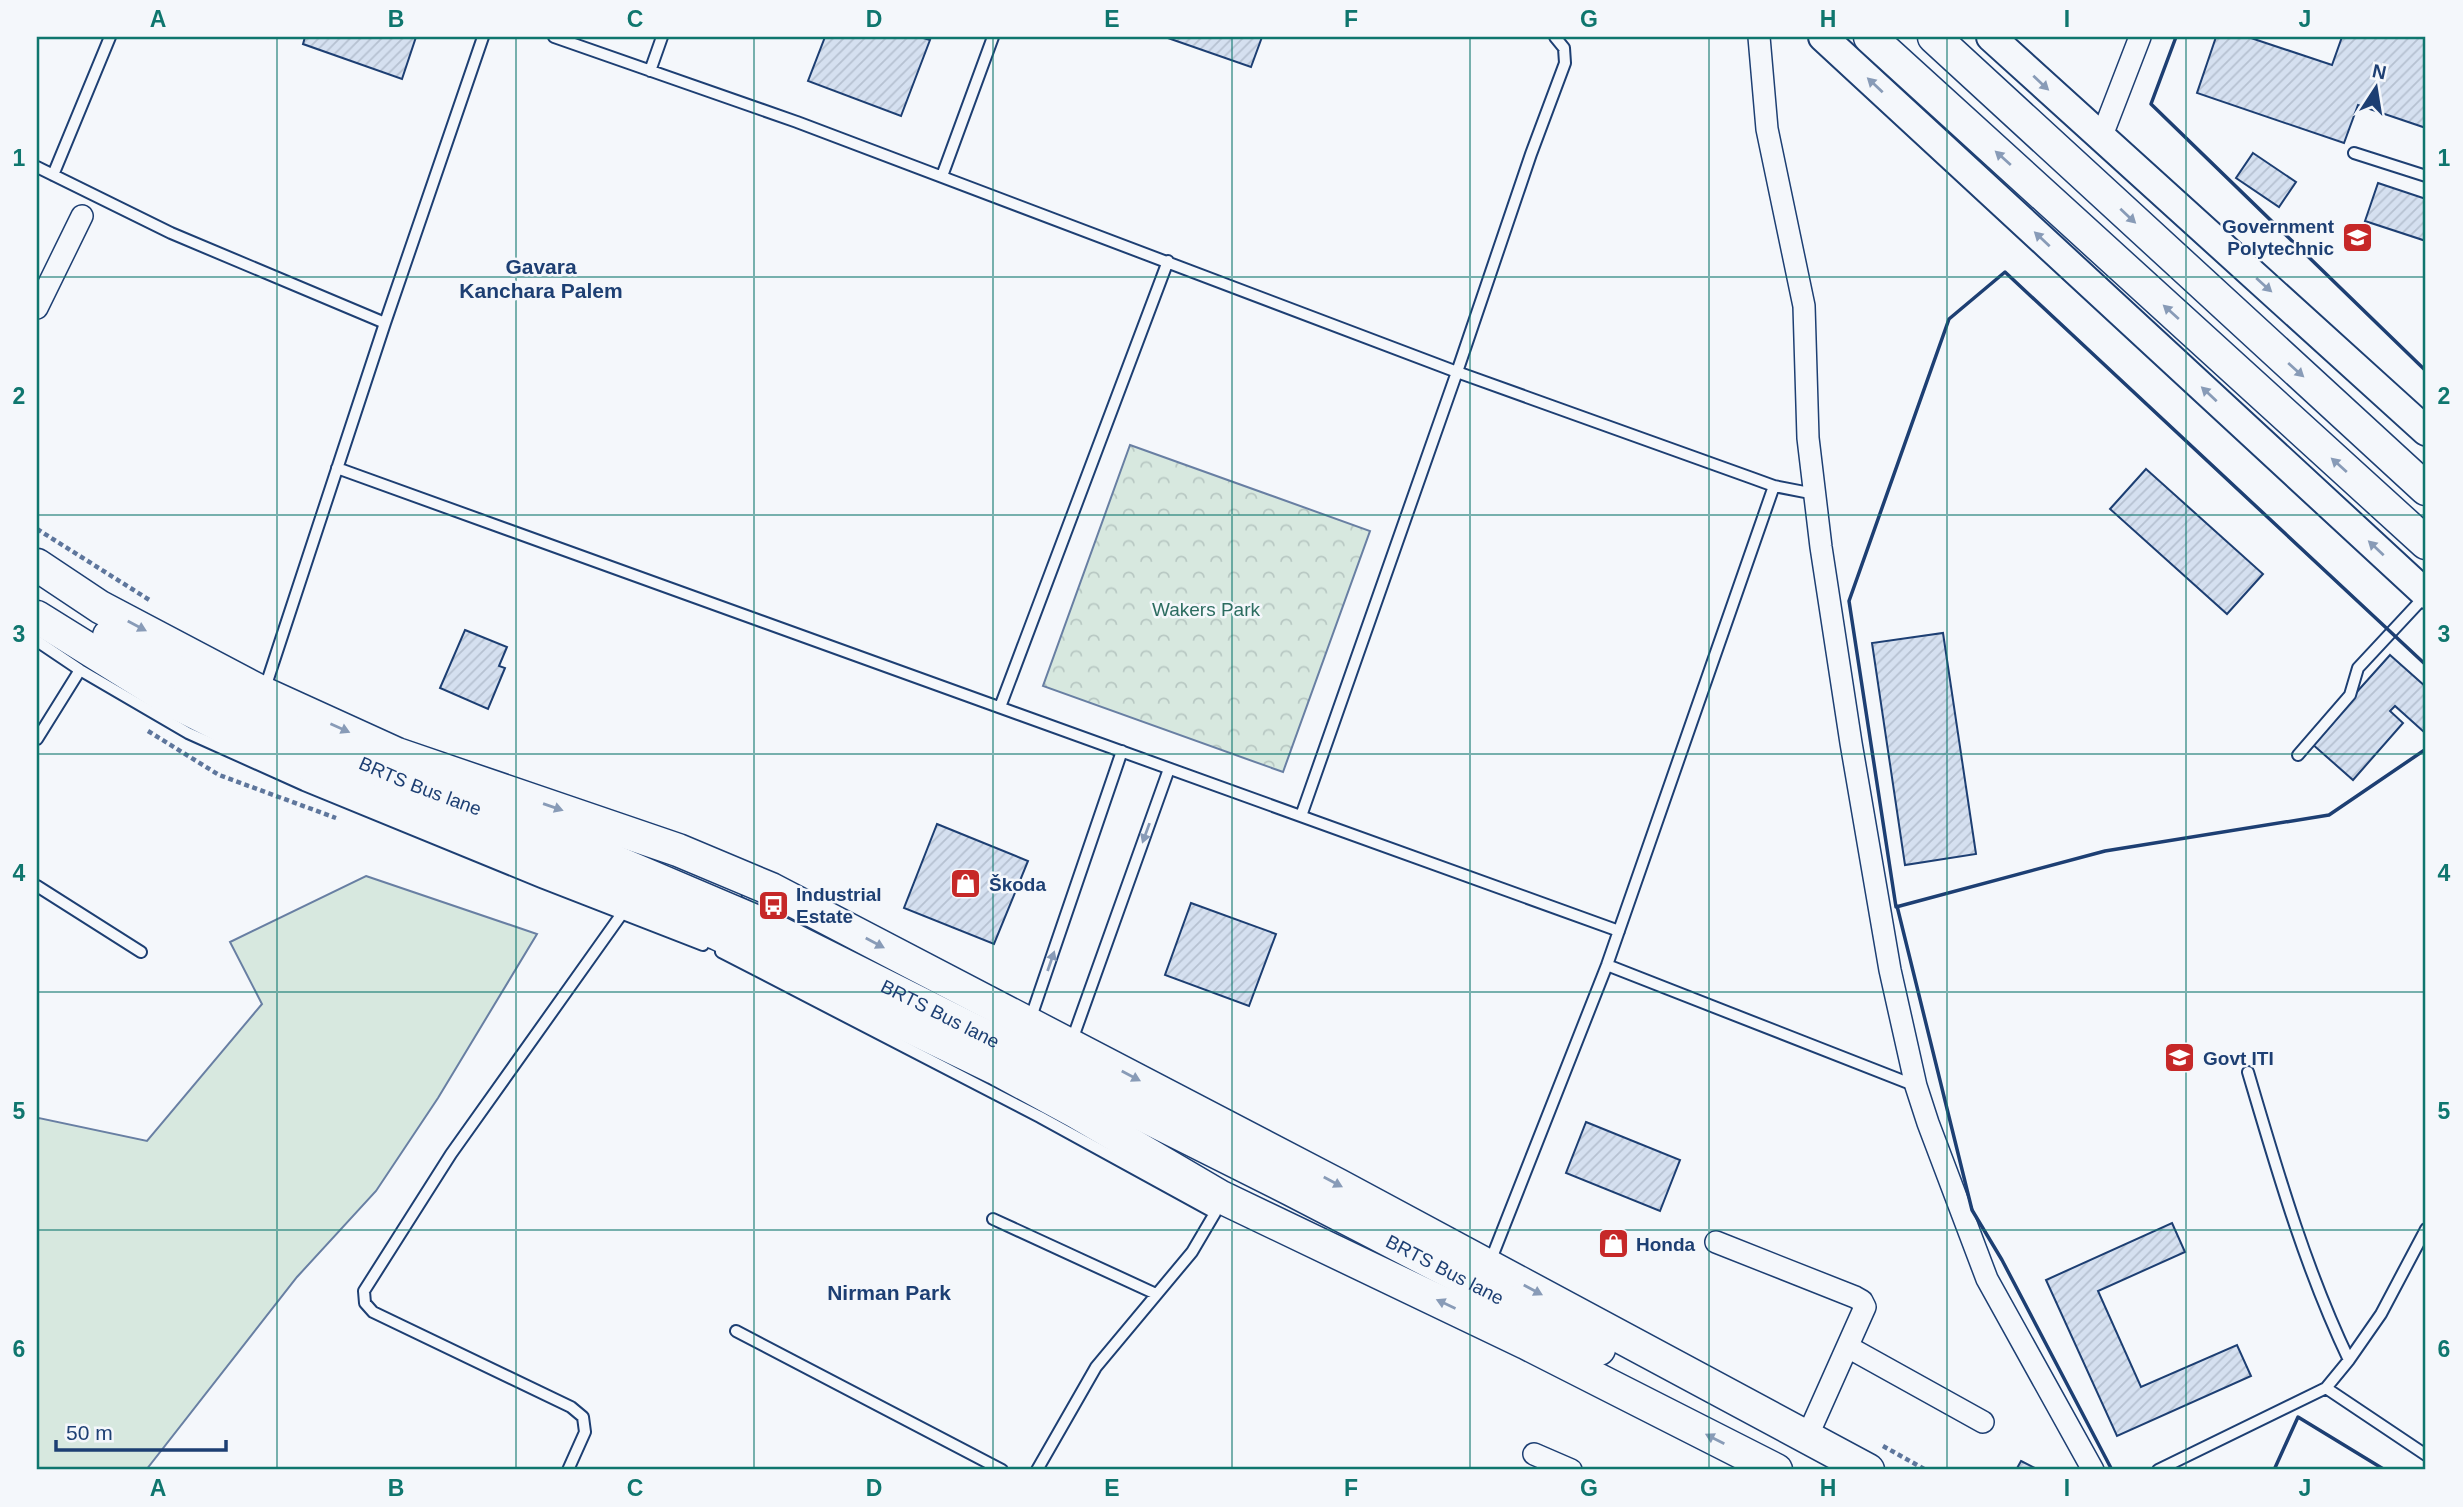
<svg xmlns="http://www.w3.org/2000/svg" width="2463" height="1507" viewBox="0 0 2463 1507" font-family="Helvetica,sans-serif">
  <style>
    .park { fill: url(#park-crowns); stroke: #687fa3; stroke-width: 2 }
    .pitch { fill: #d7e8df; stroke: #687fa3; stroke-width: 2 }
    .building { fill: url(#building-hatch); stroke: #1d3f73; stroke-width: 2 }
    .lines { fill: none; stroke-linecap: round; stroke-linejoin: round }
    .lane-casing { stroke: #1d3f73; stroke-width: 14 }
    .street-casing { stroke: #1d3f73; stroke-width: 24 }
    .secondary-casing { stroke: #1d3f73; stroke-width: 32 }
    .primary-casing { stroke: #1d3f73; stroke-width: 35 }
    .path { stroke: #5e769c; stroke-width: 4.5; stroke-dasharray: 5 3.5; stroke-linecap: butt }
    .lane { stroke: #f4f7fb; stroke-width: 10 }
    .street { stroke: #f4f7fb; stroke-width: 21 }
    .secondary { stroke: #f4f7fb; stroke-width: 28 }
    .primary { stroke: #f4f7fb; stroke-width: 32 }
    .wall { stroke: #1d3f73; stroke-width: 3.5 }
    .oneway { fill: #889bb7 }
    .grid { fill: none; stroke: #0f766e; stroke-width: 2; stroke-opacity: 0.55 }
    .labels { text-anchor: middle; dominant-baseline: central; stroke-width: 5; stroke-linejoin: round; paint-order: stroke }
    .poi-label { font-size: 19px; font-weight: bold; fill: #1d3f73; stroke: #f4f7fb; text-anchor: start }
    .park-label { font-size: 19px; fill: #2c6c60; stroke: #f4f7fb }
    .street-label { font-size: 19px; fill: #1d3f73; stroke: #f4f7fb }
    .neighbourhood-label { font-size: 21px; font-weight: bold; fill: #1d3f73; stroke: #f4f7fb }
    .neatline { fill: none; stroke: #0f766e; stroke-width: 2.5 }
    .grid-label { font-size: 23px; text-anchor: middle; font-weight: bold; fill: #0f766e }
  </style>
  <defs>
    <pattern id="park-crowns" width="20" height="18" patternUnits="userSpaceOnUse" patternTransform="scale(1.75)"><rect width="20" height="18" fill="#d7e8df"/><path d="M2 6a3 3 0 1 1 6 0M12 15a3 3 0 1 1 6 0" fill="none" stroke="#b8c8c3"/></pattern>
    <pattern id="building-hatch" width="6" height="6" patternUnits="userSpaceOnUse" patternTransform="scale(1.75)"><rect width="6" height="6" fill="#d5e0f0"/><path d="M-1 1l2-2M0 6l6-6M5 7l2-2" fill="none" stroke="#b6c1d1"/></pattern>
  </defs>
  <rect width="100%" height="100%" fill="#f4f7fb"/>
  <path class="park" d="M 1130,445 L 1370,531 L 1283,772 L 1043,686 Z"/>
  <path class="pitch" d="M 366,876 L 537,934 L 438,1098 L 376,1191 L 297,1277 L 146,1470 L 37,1470 L 37,1121 L 39,1118 L 147,1141 L 262,1004 L 230,942 Z"/>
  <path class="building" d="M 305,37 L 416,37 L 402,79 L 303,44 Z
    M 825,37 L 920,37 L 930,40 L 901,116 L 808,81 Z
    M 1165,37 L 1262,37 L 1251,67 Z
    M 2216,37 L 2248,37 L 2332,65 L 2342,37 L 2426,37 L 2426,128 L 2358,105 L 2344,143 L 2197,93 Z
    M 2253,153 L 2296,182 L 2279,207 L 2236,178 Z
    M 2378,183 L 2426,199 L 2426,241 L 2365,221 Z
    M 2146,469 L 2263,574 L 2227,614 L 2110,509 Z
    M 465,630 L 507,647 L 499,666 L 505,668 L 488,709 L 440,688 Z
    M 1943,633 L 1976,854 L 1905,865 L 1872,643 Z
    M 2390,655 L 2426,687 L 2426,729 L 2424,732 L 2395,706 L 2390,711 L 2403,723 L 2353,780 L 2311,743 Z
    M 937,824 L 1028,861 L 994,944 L 904,908 Z
    M 747,885 L 808,917 L 802,929 L 741,897 Z
    M 1191,903 L 1276,934 L 1249,1006 L 1165,975 Z
    M 1586,1122 L 1680,1160 L 1660,1211 L 1566,1173 Z
    M 2172,1223 L 2185,1252 L 2098,1291 L 2141,1387 L 2237,1345 L 2251,1376 L 2117,1436 L 2046,1280 Z
    M 2021,1461 L 2039,1470 L 2016,1470 Z"/>
  <g class="lines">
    <defs>
      <path id="lane" d="M 554,37 L 797,122 L 1457,372 L 1301,816
        M 1555,37 L 1564,48 L 1565,63 L 1531,154 L 1457,372 L 1752,478 L 1774,486 L 1815,494
        M 650,71 L 662,37
        M 2354,153 L 2426,176
        M 37,167 L 171,233 L 385,323
        M 53,175 L 110,37
        M 942,176 L 993,37
        M 337,468 L 1619,931
        M 37,641 L 80,670 L 188,733 L 304,785 L 541,882 L 703,945
        M 264,691 L 385,323 L 483,37
        M 1000,707 L 1168,261
        M 37,739 L 80,670
        M 2298,755 L 2350,695 L 2358,668 L 2426,595
        M 37,886 L 141,952
        M 721,952 L 1040,1117 L 1215,1213 L 1192,1252 L 1096,1367 L 1037,1470
        M 1607,965 L 1916,1086
        M 1030,1020 L 1122,751
        M 1071,1043 L 1169,769
        M 2248,1072 C 2277,1170 2305,1268 2349,1360
        M 993,1219 L 1156,1294
        M 1490,1262 L 1607,965 L 1774,486
        M 736,1331 L 1002,1470
        M 2326,1388 L 2426,1455
        M 568,1470 L 585,1432 L 583,1417 L 571,1407 L 373,1312 L 365,1303 L 364,1291 L 451,1154 L 626,908
        M 2158,1470 L 2326,1388 L 2349,1360 L 2381,1314 L 2426,1229"/>
      <path id="street" d="M 1759,37 L 1767,129 L 1804,306 L 1808,438 L 1821,547 L 1851,743 L 1890,970 L 1916,1086 L 1928,1123 L 1987,1279 L 2093,1470
        M 2101,138 L 2140,37
        M 37,308 L 82,216
        M 1716,1242 L 1855,1297 L 1862,1301 L 1865,1307 L 1807,1437
        M 1848,1347 L 1983,1422
        M 1534,1454 L 1571,1470"/>
      <path id="secondary" d="M 1823,37 L 2426,594
        M 1991,37 L 2426,431"/>
      <g id="primary">
        <path d="M 1870,37 L 2426,543"/>
        <path d="M 1934,37 L 2426,489"/>
        <path d="M 37,565 L 100,607 L 263,693 L 397,754 L 678,850 L 771,889 L 1338,1185 L 1868,1470"/>
        <path d="M 37,617 L 172,701 L 253,742 L 718,934 L 995,1068 L 1076,1112 L 1221,1197 L 1526,1343 L 1776,1470"/>
        <path id="s1" d="M 109,636 L 281,727 L 407,782 L 574,844 L 762,924 L 1292,1190 L 1599,1349"/>
      </g>
    </defs>
    <use href="#lane" class="lane-casing"/>
    <use href="#street" class="street-casing"/>
    <use href="#secondary" class="secondary-casing"/>
    <use href="#primary" class="primary-casing"/>
    <path class="path" d="M 37,529 L 151,601
      M 148,731 L 219,775 L 336,818
      M 1883,1446 L 1926,1470"/>
    <use href="#lane" class="lane"/>
    <use href="#street" class="street"/>
    <use href="#secondary" class="secondary"/>
    <use href="#primary" class="primary"/>
    <path class="wall" d="M 2176,37 L 2151,104 L 2426,371
      M 2426,665 L 2005,272 L 1949,319 L 1849,601 L 1896,907 L 2105,851 L 2329,815 L 2426,749
      M 1897,906 L 1972,1210 L 2002,1260 L 2112,1470
      M 2274,1470 L 2298,1417 L 2385,1470"/>
  </g>
  <defs><path id="oneway-solid" d="M-6-.8H1V-3.2L6.5 0L1 3.2V.8H-6Z" transform="scale(1.75)"/></defs>
  <g class="oneway">
    <use href="#oneway-solid" transform="translate(2041 83) rotate(43)"/>
    <use href="#oneway-solid" transform="translate(1875 85) rotate(-137)"/>
    <use href="#oneway-solid" transform="translate(2003 158) rotate(-138)"/>
    <use href="#oneway-solid" transform="translate(2128 216) rotate(43)"/>
    <use href="#oneway-solid" transform="translate(2042 239) rotate(-137)"/>
    <use href="#oneway-solid" transform="translate(2264 285) rotate(42)"/>
    <use href="#oneway-solid" transform="translate(2171 312) rotate(-138)"/>
    <use href="#oneway-solid" transform="translate(2296 370) rotate(42)"/>
    <use href="#oneway-solid" transform="translate(2209 394) rotate(-137)"/>
    <use href="#oneway-solid" transform="translate(2339 465) rotate(-138)"/>
    <use href="#oneway-solid" transform="translate(2376 548) rotate(-137)"/>
    <use href="#oneway-solid" transform="translate(137 626) rotate(28)"/>
    <use href="#oneway-solid" transform="translate(340 728) rotate(24)"/>
    <use href="#oneway-solid" transform="translate(553 807) rotate(19)"/>
    <use href="#oneway-solid" transform="translate(1146 833) rotate(110)"/>
    <use href="#oneway-solid" transform="translate(875 943) rotate(28)"/>
    <use href="#oneway-solid" transform="translate(1051 961) rotate(-71)"/>
    <use href="#oneway-solid" transform="translate(1131 1076) rotate(28)"/>
    <use href="#oneway-solid" transform="translate(1333 1182) rotate(28)"/>
    <use href="#oneway-solid" transform="translate(1533 1290) rotate(28)"/>
    <use href="#oneway-solid" transform="translate(1446 1304) rotate(-155)"/>
    <use href="#oneway-solid" transform="translate(1715 1439) rotate(-153)"/>
  </g>
  <path class="grid" d="M 277,37 L 277,1470M 516,37 L 516,1470M 754,37 L 754,1470M 993,37 L 993,1470M 1232,37 L 1232,1470M 1470,37 L 1470,1470M 1709,37 L 1709,1470M 1947,37 L 1947,1470M 2186,37 L 2186,1470M 37,277 L 2426,277M 37,515 L 2426,515M 37,754 L 2426,754M 37,992 L 2426,992M 37,1230 L 2426,1230"/>
  <defs>
    <symbol id="university-square" viewBox="-11 -11 22 22"><rect x="-9" y="-9" width="18" height="18" rx="4" fill="#c62828" stroke="#f4f7fb"/><path d="M0-5L7-2L0 1L-7-2ZM-4 1L0 2.5L4 1V4Q0 6-4 4Z" fill="#fff"/></symbol>
    <symbol id="shop-square" viewBox="-11 -11 22 22"><rect x="-9" y="-9" width="18" height="18" rx="4" fill="#c62828" stroke="#f4f7fb"/><path d="M-5-2.5h2.3a2.7 3.5 0 0 1 5.4 0H5L5.5 6h-11ZM-1.5-2.5h3a1.5 2.3 0 0 0-3 0Z" fill="#fff"/></symbol>
    <symbol id="bus-square" viewBox="-11 -11 22 22"><rect x="-9" y="-9" width="18" height="18" rx="4" fill="#c62828" stroke="#f4f7fb"/><path d="M-5-6H5V4H4V6H2V4H-2V6H-4V4H-5ZM-3.5-4V0h7V-4ZM-3.5 1.2v1.5H-2V1.2ZM2 1.2v1.5H3.5V1.2Z" fill="#fff"/></symbol>
  </defs>
  <g fill-rule="evenodd">
    <use href="#university-square" x="2340" y="220" width="35" height="35"/>
    <use href="#shop-square" x="948" y="866" width="35" height="35"/>
    <use href="#bus-square" x="756" y="888" width="35" height="35"/>
    <use href="#university-square" x="2162" y="1040" width="35" height="35"/>
    <use href="#shop-square" x="1596" y="1226" width="35" height="35"/>
  </g>
  <g class="labels">
    <g class="poi-label">
      <text x="2334" y="226" text-anchor="end">Government<tspan x="2334" dy="22">Polytechnic</tspan></text>
      <text x="989" y="884">Škoda</text>
      <text x="796" y="894">Industrial<tspan x="796" dy="22">Estate</tspan></text>
      <text x="2203" y="1058">Govt ITI</text>
      <text x="1636" y="1244">Honda</text>
    </g>
    <g class="park-label">
      <text x="1206" y="609">Wakers Park</text>
    </g>
    <g class="street-label">
      <text stroke="none"><textPath href="#s1" startOffset="346">BRTS Bus lane</textPath></text>
      <text stroke="none"><textPath href="#s1" startOffset="914">BRTS Bus lane</textPath></text>
      <text stroke="none"><textPath href="#s1" startOffset="1480">BRTS Bus lane</textPath></text>
    </g>
    <g class="neighbourhood-label">
      <text x="541" y="266">Gavara<tspan x="541" dy="24">Kanchara Palem</tspan></text>
      <text x="889" y="1292">Nirman Park</text>
    </g>
  </g>
  <rect width="2463" height="1507" fill="none" stroke="#f4f7fb" stroke-width="77"/>
  <g transform="translate(2376 88) rotate(12)" stroke="#f4f7fb" stroke-width="5" paint-order="stroke">
  <path d="M0-5L12 26L0 18L-12 26Z" fill="#1d3f73"/>
  <text y="-10" font-size="19" font-weight="bold" text-anchor="middle" fill="#1d3f73">N</text>
  </g>
  <path d="M56 1440v10h170v-10" fill="none" stroke="#1d3f73" stroke-width="3.5"/>
  <text x="66" y="1440" font-size="21" fill="#1d3f73" stroke="#f4f7fb" stroke-width="5" paint-order="stroke">50 m</text>
  <rect x="38" y="38" width="2386" height="1430" class="neatline"/>
  <g class="grid-label">
    <text x="158" y="27">A</text>
    <text x="396" y="27">B</text>
    <text x="635" y="27">C</text>
    <text x="874" y="27">D</text>
    <text x="1112" y="27">E</text>
    <text x="1351" y="27">F</text>
    <text x="1589" y="27">G</text>
    <text x="1828" y="27">H</text>
    <text x="2067" y="27">I</text>
    <text x="2305" y="27">J</text>
    <text x="19" y="166">1</text>
    <text x="2444" y="166">1</text>
    <text x="19" y="404">2</text>
    <text x="2444" y="404">2</text>
    <text x="19" y="642">3</text>
    <text x="2444" y="642">3</text>
    <text x="19" y="881">4</text>
    <text x="2444" y="881">4</text>
    <text x="19" y="1119">5</text>
    <text x="2444" y="1119">5</text>
    <text x="19" y="1357">6</text>
    <text x="2444" y="1357">6</text>
    <text x="158" y="1496">A</text>
    <text x="396" y="1496">B</text>
    <text x="635" y="1496">C</text>
    <text x="874" y="1496">D</text>
    <text x="1112" y="1496">E</text>
    <text x="1351" y="1496">F</text>
    <text x="1589" y="1496">G</text>
    <text x="1828" y="1496">H</text>
    <text x="2067" y="1496">I</text>
    <text x="2305" y="1496">J</text>
  </g>
</svg>
